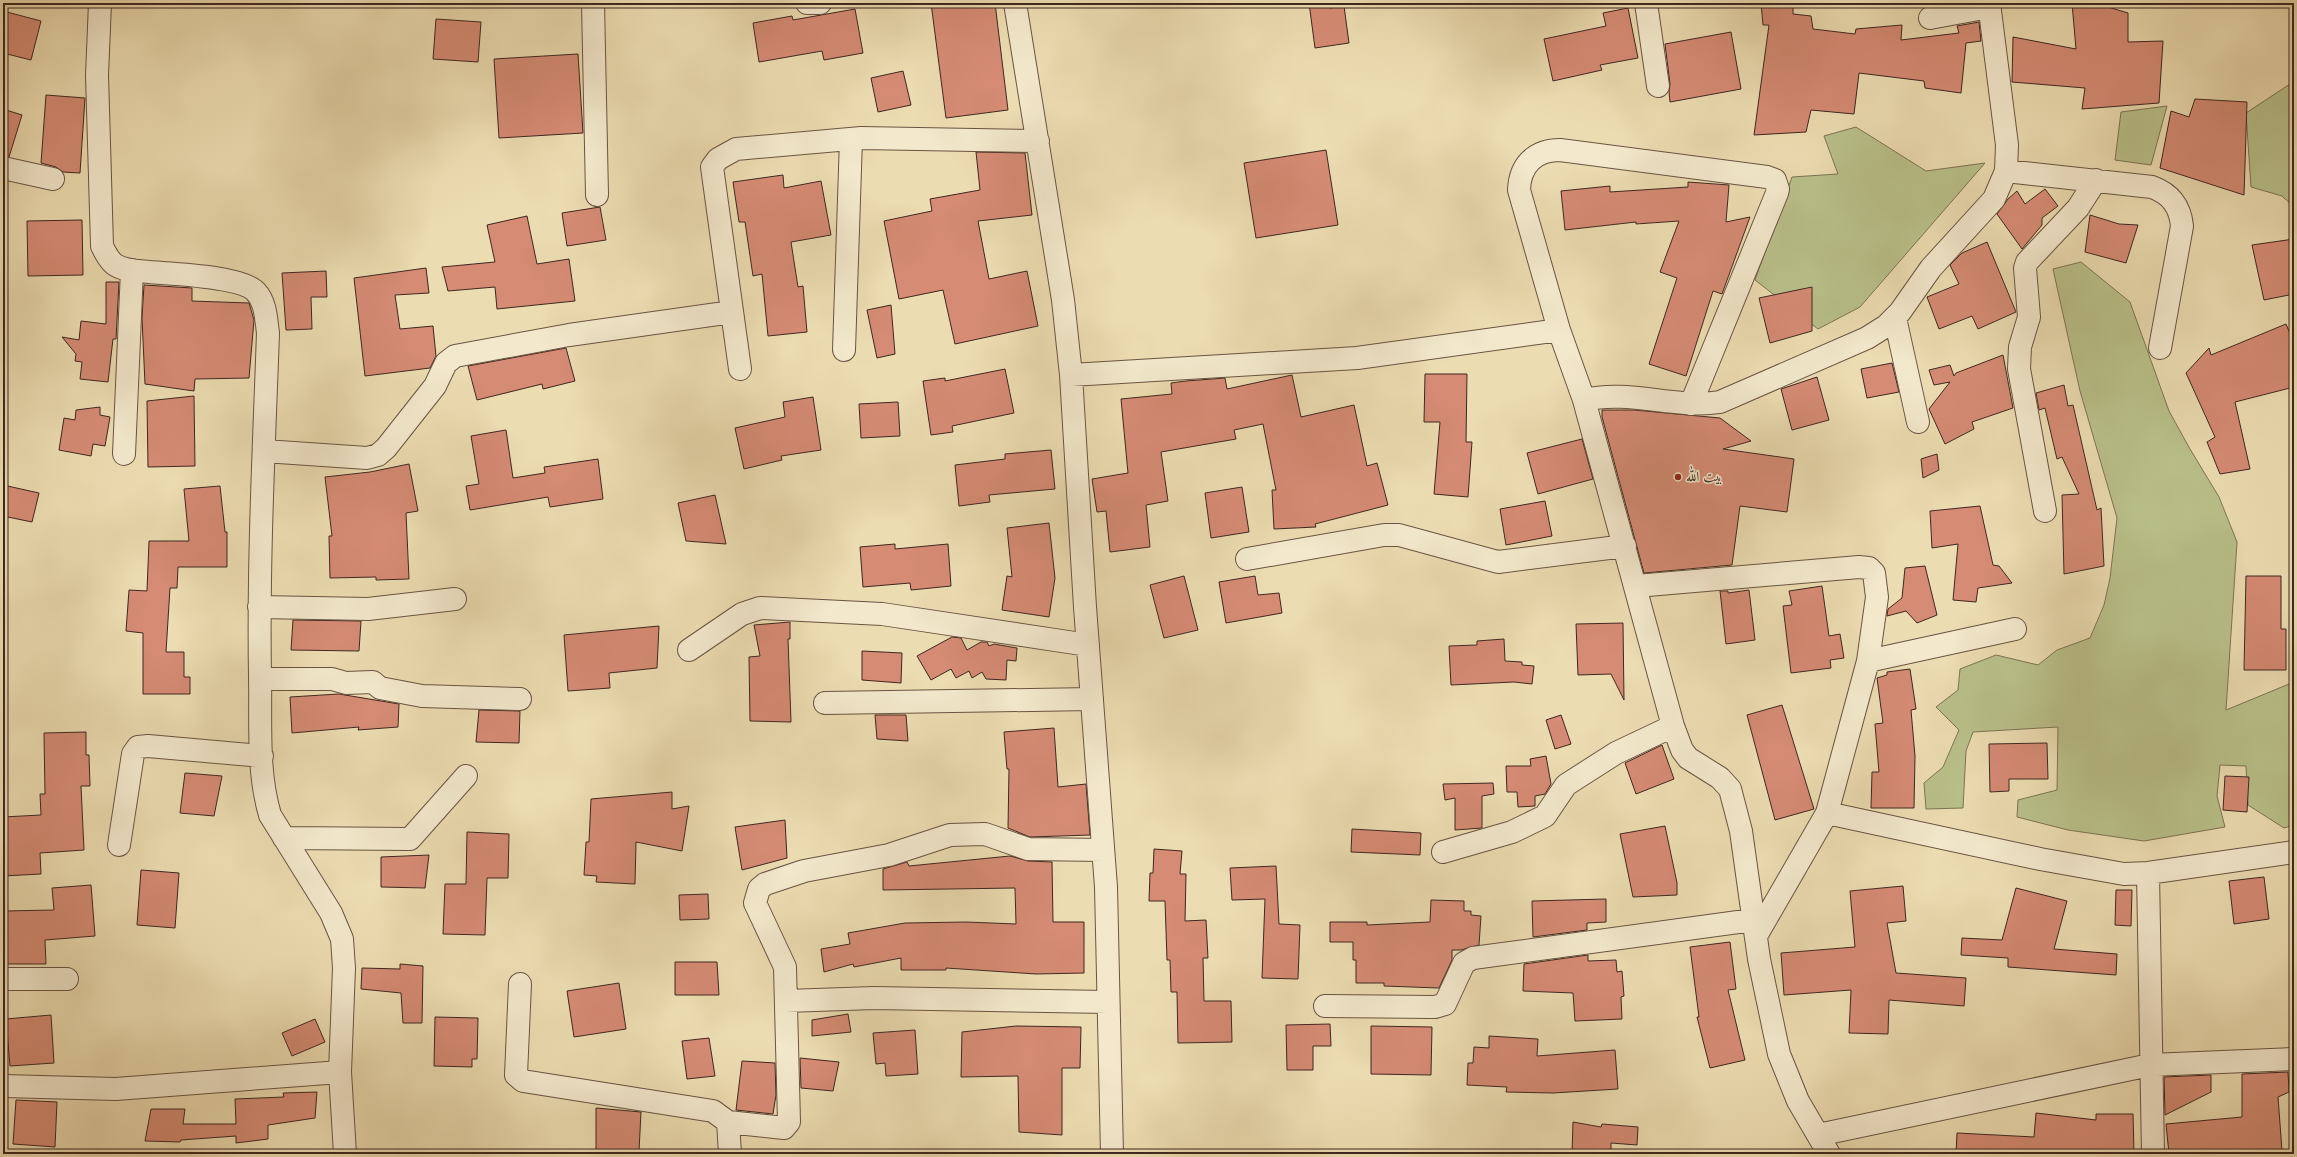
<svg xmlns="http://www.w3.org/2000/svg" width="2297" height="1157" viewBox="0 0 2297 1157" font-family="'Old Standard TT',Amiri,serif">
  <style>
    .green { fill: #b9c08a; stroke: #7c7454 }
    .building { fill: #d58b74; stroke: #3f271e }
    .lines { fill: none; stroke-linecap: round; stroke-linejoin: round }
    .street-casing { stroke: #6a5443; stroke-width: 24 }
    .street { stroke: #f3e8cc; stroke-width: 22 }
    .poi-dot { fill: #8f2418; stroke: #f3e8cc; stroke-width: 1.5 }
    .labels { text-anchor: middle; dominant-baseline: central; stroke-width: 3; stroke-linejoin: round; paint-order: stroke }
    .poi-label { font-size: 14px; fill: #3f271e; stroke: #f3e8cc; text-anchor: start }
  </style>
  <rect width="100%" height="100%" fill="#ecdcb1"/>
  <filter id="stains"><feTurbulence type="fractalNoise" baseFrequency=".005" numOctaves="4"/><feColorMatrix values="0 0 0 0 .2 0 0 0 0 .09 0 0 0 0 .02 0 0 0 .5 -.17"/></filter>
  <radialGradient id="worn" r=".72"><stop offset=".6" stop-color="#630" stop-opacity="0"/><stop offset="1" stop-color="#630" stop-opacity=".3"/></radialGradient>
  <path class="green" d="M 2290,84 L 2294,105 L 2294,207 L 2282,196 L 2251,187 L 2246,113 Z
    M 2167,106 L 2151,165 L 2115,160 L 2121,112 Z
    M 1856,127 L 1926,171 L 1985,163 L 1860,307 L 1818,329 L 1755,280 L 1792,177 L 1838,174 L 1824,136 Z
    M 2081,262 L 2130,302 L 2169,411 L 2190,449 L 2219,497 L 2237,542 L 2226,710 L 2294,682 L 2294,825 L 2284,828 L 2248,805 L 2246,766 L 2220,765 L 2217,796 L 2225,827 L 2144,841 L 2068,830 L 2017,817 L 2018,800 L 2057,790 L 2058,727 L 1973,732 L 1966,751 L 1963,808 L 1926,809 L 1924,783 L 1943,767 L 1959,730 L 1936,707 L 1958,690 L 1960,669 L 1996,655 L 2038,665 L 2057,650 L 2090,638 L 2104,605 L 2110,578 L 2117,518 L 2080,391 L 2053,269 Z"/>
  <path class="building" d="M 931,3 L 995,3 L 1008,110 L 946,118 Z
    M 1309,3 L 1329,3 L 1330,8 L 1344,6 L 1349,43 L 1315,48 Z
    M 1761,3 L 1793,3 L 1793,14 L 1811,16 L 1813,29 L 1855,34 L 1856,29 L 1902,25 L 1901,40 L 1959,33 L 1957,26 L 1979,22 L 1981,41 L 1966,43 L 1961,93 L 1925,88 L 1924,81 L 1859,73 L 1854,114 L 1811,110 L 1806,132 L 1754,135 L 1769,25 L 1763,25 Z
    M 2072,3 L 2095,3 L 2128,13 L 2128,42 L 2163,41 L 2159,103 L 2082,109 L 2085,88 L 2012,82 L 2013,37 L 2076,49 Z
    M 1628,8 L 1638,58 L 1600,65 L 1602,70 L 1553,81 L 1544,39 L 1606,26 L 1603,13 Z
    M 855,9 L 863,53 L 824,60 L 822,51 L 759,62 L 753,23 L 792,16 L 793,20 Z
    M 3,11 L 41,21 L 31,60 L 3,53 Z
    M 436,19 L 481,22 L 478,62 L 433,59 Z
    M 1731,32 L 1741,89 L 1670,102 L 1669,92 L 1670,84 L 1665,44 Z
    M 578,54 L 583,133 L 499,138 L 494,59 Z
    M 903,71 L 911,105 L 878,112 L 871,78 Z
    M 46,95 L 85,98 L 80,173 L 63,172 L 56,167 L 41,163 Z
    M 2195,99 L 2247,102 L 2244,195 L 2160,168 L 2171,111 L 2189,117 Z
    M 3,109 L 22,115 L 9,157 L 3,156 Z
    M 1326,150 L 1338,225 L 1256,238 L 1244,163 Z
    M 976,152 L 1025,153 L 1032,215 L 978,221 L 989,279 L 1027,271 L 1038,326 L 955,344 L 943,290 L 899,299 L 884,221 L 932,211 L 930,199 L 980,190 Z
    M 783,175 L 784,188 L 821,181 L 831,235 L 791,242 L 798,287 L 803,286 L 807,332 L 768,336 L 762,274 L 753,276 L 745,222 L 739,222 L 733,182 Z
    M 1688,182 L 1729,185 L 1726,222 L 1750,217 L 1722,294 L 1713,291 L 1686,376 L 1649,364 L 1677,278 L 1660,272 L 1679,221 L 1636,224 L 1636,222 L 1565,230 L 1561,191 L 1610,186 L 1610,192 L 1688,187 Z
    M 2045,189 L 2058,206 L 2042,218 L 2042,225 L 2022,249 L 1997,214 L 2008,199 L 2017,191 L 2025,204 Z
    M 600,207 L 606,240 L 567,246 L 562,213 Z
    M 2090,215 L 2119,224 L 2138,225 L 2126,263 L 2085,252 Z
    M 527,216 L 537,264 L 569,259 L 575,301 L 497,309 L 495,287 L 448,291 L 442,267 L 495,262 L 487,225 Z
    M 82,220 L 83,275 L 28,276 L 27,221 Z
    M 2294,239 L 2294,294 L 2264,300 L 2252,245 Z
    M 1987,242 L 2016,312 L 1978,329 L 1972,316 L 1939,329 L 1927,297 L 1959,284 L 1950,265 L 1962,253 Z
    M 426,268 L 429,293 L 395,295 L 400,329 L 433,326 L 436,356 L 430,368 L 365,376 L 354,278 Z
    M 326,271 L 327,297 L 311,297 L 312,329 L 286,330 L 282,273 Z
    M 106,282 L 119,282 L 116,339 L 113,339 L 108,382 L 80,379 L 82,362 L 75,361 L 76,354 L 62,337 L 79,340 L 81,321 L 106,324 Z
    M 144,285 L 192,288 L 192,301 L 249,303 L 254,320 L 249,378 L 195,379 L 194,391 L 145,384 L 142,318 Z
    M 1812,287 L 1812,331 L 1770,343 L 1759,298 Z
    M 891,305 L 895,354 L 877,358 L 867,310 Z
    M 2286,324 L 2294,343 L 2294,387 L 2235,402 L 2250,469 L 2220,474 L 2207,442 L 2215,437 L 2186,373 L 2209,348 L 2211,355 Z
    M 566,348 L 575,381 L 543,389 L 542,384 L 477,400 L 468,366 Z
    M 2003,355 L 2013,408 L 1972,422 L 1974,429 L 1945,444 L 1929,409 L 1950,382 L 1934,385 L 1929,370 L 1950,365 L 1954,376 L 1956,373 Z
    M 1892,363 L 1899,392 L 1867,398 L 1861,369 Z
    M 1005,369 L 1014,413 L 952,426 L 953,432 L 931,435 L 923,381 L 945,378 L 945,381 Z
    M 1425,374 L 1467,374 L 1466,442 L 1472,442 L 1468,497 L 1434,494 L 1440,422 L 1424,422 Z
    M 1292,375 L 1301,417 L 1354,405 L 1367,466 L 1377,463 L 1388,505 L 1315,524 L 1316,527 L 1274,529 L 1272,490 L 1276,490 L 1263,424 L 1234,430 L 1236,439 L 1161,452 L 1168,501 L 1146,505 L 1150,547 L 1110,552 L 1106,511 L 1097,512 L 1092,479 L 1128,473 L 1121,399 L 1172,394 L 1171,383 L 1186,381 L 1225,378 L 1227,389 Z
    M 1817,377 L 1829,420 L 1792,430 L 1781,389 Z
    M 2064,385 L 2068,406 L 2073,405 L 2097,510 L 2101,508 L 2104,566 L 2064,574 L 2062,495 L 2079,494 L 2062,457 L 2057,459 L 2045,408 L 2039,410 L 2036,393 Z
    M 194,396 L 195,466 L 148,467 L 147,401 Z
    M 813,397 L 821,450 L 781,456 L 782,460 L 744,469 L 735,428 L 785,417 L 783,402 Z
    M 898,402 L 900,436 L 861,438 L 859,404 Z
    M 100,407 L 100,415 L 110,417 L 105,446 L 93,444 L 91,456 L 59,450 L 64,418 L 75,420 L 76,410 Z
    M 1602,410 L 1634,410 L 1720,418 L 1751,441 L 1723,449 L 1794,459 L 1787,512 L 1740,506 L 1732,565 L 1644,573 L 1602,417 Z
    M 506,430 L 513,478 L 545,473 L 544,467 L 598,459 L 603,499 L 550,507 L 548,497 L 470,510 L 466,486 L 479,484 L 471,436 Z
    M 1582,439 L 1593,479 L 1538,494 L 1527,453 Z
    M 1051,450 L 1055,489 L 989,495 L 990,502 L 959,506 L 955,465 L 1005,459 L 1005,454 Z
    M 1937,454 L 1939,470 L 1923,478 L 1921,459 Z
    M 409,464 L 418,511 L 406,513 L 409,579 L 376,580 L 376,577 L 330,578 L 329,536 L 332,536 L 325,477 L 370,472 Z
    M 3,485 L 39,493 L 32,522 L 3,516 Z
    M 220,486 L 225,532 L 227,532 L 227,567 L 178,567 L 177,588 L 170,588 L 166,652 L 184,652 L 184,677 L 190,677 L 190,694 L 143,694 L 143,633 L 126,631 L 129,590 L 147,591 L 149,541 L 189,541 L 184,489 Z
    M 1242,487 L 1249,532 L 1211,538 L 1205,493 Z
    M 715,495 L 726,544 L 686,541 L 678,503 Z
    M 1545,501 L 1552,536 L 1506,545 L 1500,509 Z
    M 1980,506 L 1993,565 L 1999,566 L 2012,583 L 1978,588 L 1976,602 L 1953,600 L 1958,544 L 1932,548 L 1930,511 Z
    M 1049,523 L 1055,578 L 1049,617 L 1002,610 L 1007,576 L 1012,577 L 1007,528 Z
    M 895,544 L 895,549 L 948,544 L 951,586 L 911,590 L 910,583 L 863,587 L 860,547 Z
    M 1925,566 L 1937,615 L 1917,623 L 1906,611 L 1887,616 L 1888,609 L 1902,598 L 1905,568 Z
    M 1184,576 L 1198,630 L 1164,638 L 1150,585 Z
    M 1255,576 L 1258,595 L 1279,593 L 1282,613 L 1226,623 L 1219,582 Z
    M 2246,576 L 2281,576 L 2281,629 L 2286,629 L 2286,670 L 2244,670 Z
    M 1822,586 L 1829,636 L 1840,634 L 1844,658 L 1830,660 L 1831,668 L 1791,673 L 1783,606 L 1792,605 L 1789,591 Z
    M 1749,590 L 1755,640 L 1726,644 L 1720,591 L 1728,591 L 1728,593 Z
    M 293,620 L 361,621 L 359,651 L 291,650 Z
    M 790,622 L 790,639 L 788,639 L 791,722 L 750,721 L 749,657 L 760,656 L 754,625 Z
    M 1623,623 L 1624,700 L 1611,674 L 1578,675 L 1576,624 Z
    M 659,626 L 657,668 L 609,673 L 610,688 L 568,691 L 564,635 Z
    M 952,637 L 961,638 L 967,650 L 981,642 L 987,642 L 989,646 L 994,644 L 1017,648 L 1016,661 L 1007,660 L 1006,680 L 986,679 L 982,672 L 972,678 L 969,671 L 956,678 L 951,669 L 931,680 L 917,656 Z
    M 1504,639 L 1505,661 L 1522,662 L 1522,665 L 1534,666 L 1532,684 L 1514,682 L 1451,685 L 1449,646 L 1477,645 L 1477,641 Z
    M 862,651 L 902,653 L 901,683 L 862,680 Z
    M 1910,669 L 1916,709 L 1911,710 L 1915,756 L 1914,808 L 1871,808 L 1872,772 L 1879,772 L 1875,724 L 1883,723 L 1877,678 L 1887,675 L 1887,672 Z
    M 339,694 L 399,704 L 398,727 L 358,730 L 359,727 L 292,733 L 290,697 Z
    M 1782,705 L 1814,809 L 1775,820 L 1747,715 Z
    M 479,710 L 520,711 L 519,743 L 476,742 Z
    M 875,715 L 906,715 L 908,741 L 877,739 Z
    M 1561,715 L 1571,744 L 1555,749 L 1546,720 Z
    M 1054,728 L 1058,787 L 1086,784 L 1090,835 L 1030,837 L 1008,828 L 1009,769 L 1007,769 L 1004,732 Z
    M 86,732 L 86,755 L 89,755 L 90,786 L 81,786 L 84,850 L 40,853 L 41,874 L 3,876 L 3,817 L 41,815 L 40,794 L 45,794 L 44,733 Z
    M 2047,743 L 2048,779 L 2009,779 L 2009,791 L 1990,792 L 1989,744 Z
    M 1662,745 L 1674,779 L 1636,794 L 1625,763 Z
    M 1546,756 L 1551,784 L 1545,794 L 1535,796 L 1535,806 L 1518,807 L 1517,792 L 1507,792 L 1506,766 L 1531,766 L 1530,759 Z
    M 185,773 L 222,776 L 214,816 L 180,813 Z
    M 2225,776 L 2249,777 L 2247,812 L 2223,810 Z
    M 1493,783 L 1494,794 L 1482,796 L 1482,828 L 1455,830 L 1455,798 L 1445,800 L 1443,784 Z
    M 672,792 L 672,809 L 689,806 L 682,851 L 636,842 L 635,884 L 596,882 L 597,876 L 584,875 L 586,842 L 589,842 L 591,799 Z
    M 785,820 L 787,858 L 742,870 L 735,827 Z
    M 1665,826 L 1677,883 L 1677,895 L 1633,897 L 1620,834 Z
    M 1352,829 L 1421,833 L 1420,855 L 1351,852 Z
    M 467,832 L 509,834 L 508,878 L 487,878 L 485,935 L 443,934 L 445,884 L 466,884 Z
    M 1154,849 L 1182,851 L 1180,874 L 1186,874 L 1185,921 L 1206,920 L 1208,958 L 1203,958 L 1204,1001 L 1231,1001 L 1232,1042 L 1178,1043 L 1177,992 L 1171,992 L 1170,960 L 1167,960 L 1165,901 L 1149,901 L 1150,873 L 1153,873 Z
    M 429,855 L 425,888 L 381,887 L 381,857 Z
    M 1010,856 L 1028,861 L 1052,862 L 1053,922 L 1084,922 L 1084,973 L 1036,974 L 946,968 L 946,970 L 901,970 L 901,958 L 854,967 L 853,964 L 824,972 L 821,949 L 850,944 L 848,933 L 905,923 L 966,922 L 1016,924 L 1015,888 L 883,890 L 883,869 L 907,862 L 909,866 Z
    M 1276,866 L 1279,924 L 1300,925 L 1298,979 L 1262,978 L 1265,899 L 1232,900 L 1230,868 Z
    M 141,870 L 179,873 L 175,928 L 137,925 Z
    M 2264,877 L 2269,919 L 2234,924 L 2229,881 Z
    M 91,885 L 95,936 L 45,940 L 46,964 L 7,964 L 5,911 L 54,910 L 52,888 Z
    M 1903,886 L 1906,921 L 1887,923 L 1896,973 L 1966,978 L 1964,1006 L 1889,1000 L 1888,1034 L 1849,1033 L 1851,990 L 1784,995 L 1781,953 L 1855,947 L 1850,891 Z
    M 2016,888 L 2067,901 L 2054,949 L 2117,954 L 2116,975 L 2008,967 L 2008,958 L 1961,955 L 1962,938 L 2002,940 Z
    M 2116,890 L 2132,890 L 2131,926 L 2115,925 Z
    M 708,894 L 709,919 L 680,920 L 679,895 Z
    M 1606,899 L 1606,922 L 1587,923 L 1587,930 L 1533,937 L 1532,901 Z
    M 1431,900 L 1464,901 L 1464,911 L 1471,911 L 1471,915 L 1481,916 L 1479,945 L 1461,950 L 1452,950 L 1452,960 L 1439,988 L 1384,986 L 1384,983 L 1356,983 L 1356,960 L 1353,960 L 1353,942 L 1330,942 L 1330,922 L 1367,922 L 1367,925 L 1430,922 Z
    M 1730,942 L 1736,989 L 1728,990 L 1745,1060 L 1710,1068 L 1697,1017 L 1699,1017 L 1690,947 Z
    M 1588,955 L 1588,961 L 1616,960 L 1617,972 L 1622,971 L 1624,996 L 1621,997 L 1622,1019 L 1575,1021 L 1573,993 L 1523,991 L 1524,964 Z
    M 675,962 L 717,962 L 719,995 L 675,995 Z
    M 400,964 L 423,966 L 422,1023 L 403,1023 L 401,993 L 361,989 L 362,968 L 400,969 Z
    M 619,983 L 626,1029 L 574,1037 L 567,991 Z
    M 848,1014 L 851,1032 L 812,1036 L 812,1020 Z
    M 51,1015 L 54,1063 L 10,1066 L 6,1019 Z
    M 435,1017 L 478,1018 L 477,1059 L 472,1059 L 472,1067 L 434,1066 Z
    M 315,1019 L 325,1042 L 292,1056 L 282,1033 Z
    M 1330,1024 L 1331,1046 L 1313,1046 L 1313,1070 L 1287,1070 L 1286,1025 Z
    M 1016,1026 L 1081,1027 L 1080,1068 L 1062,1068 L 1062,1135 L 1019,1132 L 1018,1076 L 961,1077 L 962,1032 Z
    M 1371,1026 L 1432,1027 L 1431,1075 L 1371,1074 Z
    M 915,1030 L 918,1074 L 886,1076 L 885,1063 L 876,1064 L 873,1033 Z
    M 1489,1036 L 1538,1039 L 1537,1056 L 1615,1050 L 1618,1089 L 1553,1093 L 1506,1092 L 1507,1087 L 1467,1085 L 1468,1063 L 1473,1063 L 1474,1047 L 1489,1048 Z
    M 709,1038 L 715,1076 L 687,1079 L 682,1041 Z
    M 800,1058 L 839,1062 L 833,1091 L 801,1088 Z
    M 742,1061 L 775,1063 L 776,1095 L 773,1114 L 736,1110 Z
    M 2288,1072 L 2289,1092 L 2278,1097 L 2282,1151 L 2238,1154 L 2169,1154 L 2166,1124 L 2242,1117 L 2242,1074 Z
    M 2211,1075 L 2211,1092 L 2165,1115 L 2164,1077 Z
    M 317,1092 L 315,1118 L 268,1125 L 268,1139 L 236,1143 L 236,1136 L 181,1140 L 180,1142 L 145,1141 L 151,1109 L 185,1109 L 183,1124 L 236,1124 L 235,1099 L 284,1097 L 283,1093 Z
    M 16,1100 L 57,1102 L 55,1147 L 13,1144 Z
    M 596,1108 L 641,1112 L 639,1151 L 596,1151 Z
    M 2036,1113 L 2096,1120 L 2096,1114 L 2133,1114 L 2134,1154 L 1956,1154 L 1957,1133 L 2034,1137 Z
    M 1573,1122 L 1601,1127 L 1602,1124 L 1638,1127 L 1637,1145 L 1611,1143 L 1611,1154 L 1572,1154 Z"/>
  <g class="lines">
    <defs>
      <path id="street" d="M 100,3 L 97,75 L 102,246 C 105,252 108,259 114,264 C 123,271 139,271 149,272 C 172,274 242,276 256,292 C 266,303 266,319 268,333 C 264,447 258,562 260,677 C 261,723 257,771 270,815 L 331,913 L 342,939 L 344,968 L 340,1072 L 345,1154
        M 593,3 L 597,195
        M 807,3 L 820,3
        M 1015,3 L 1063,300 L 1071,375 L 1085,607 L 1106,887 L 1112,1154
        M 1646,3 L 1658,86
        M 1930,18 L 1989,7
        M 3,168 L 53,179
        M 2006,171 L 2152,187 C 2171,194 2180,206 2182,226 L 2160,348
        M 1895,318 L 1918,422
        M 844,350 L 851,139
        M 740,369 L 712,167 L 718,159 L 736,149 L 861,138 L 1038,141
        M 1071,375 L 1357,358 L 1559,330
        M 1584,400 C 1629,389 1675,409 1720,402 L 1867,338 L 1886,326 L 1900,312 L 1931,268 L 1994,199 L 2006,171 L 2007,145 L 1989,3
        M 1691,404 L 1777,193 L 1778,189 L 1775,180 L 1767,177 L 1560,150 C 1535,150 1520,165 1519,190 L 1559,330 L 1584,400 L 1673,726 L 1682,750 L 1688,758 L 1720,778 L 1730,789 L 1741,831 L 1759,959 L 1779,1054 L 1798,1101 L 1829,1154
        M 264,451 L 367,458 L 378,455 L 386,448 L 435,386 L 446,363 L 455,356 L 569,335 L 732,312
        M 124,454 L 132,270
        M 2045,511 L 2019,369 L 2020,347 L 2029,317 L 2025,268 L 2027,262 L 2078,208 L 2096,180
        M 1247,559 L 1384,535 L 1399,535 L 1498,562 L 1625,546
        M 1636,586 L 1859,567 L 1869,568 L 1874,573 L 1877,597 L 1868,661 L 1827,813 L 1756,936
        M 259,607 L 368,609 L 455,599
        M 689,650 L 742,614 L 760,608 L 882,614 L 1088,645
        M 1868,661 L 2015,629
        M 260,679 L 332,679 L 346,683 L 373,682 L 380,688 L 422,696 L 520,699
        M 825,703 L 1092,699
        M 1827,813 L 2040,859 L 2124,874 L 2148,873 L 2294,852
        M 284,838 L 410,839 L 466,776
        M 119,845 L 133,754 L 138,747 L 148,746 L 262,756
        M 1443,852 L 1512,832 L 1545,816 L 1566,785 L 1616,753 L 1673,726
        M 2148,873 L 2153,1154
        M 3,979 L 67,979
        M 520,984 L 516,1075 L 523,1081 L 713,1111 L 728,1122
        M 786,1001 L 874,998 L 1108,1002
        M 1325,1006 L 1435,1007 L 1445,1004 L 1464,963 L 1473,958 L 1753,920
        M 3,1086 L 116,1089 L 340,1072
        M 1818,1135 L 2150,1065 L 2294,1059
        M 730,1154 L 728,1122 L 784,1128 L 789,1122 L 785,967 L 755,903 L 759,889 L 765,884 L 804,871 L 889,855 L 950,835 L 985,834 L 1028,849 L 1103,850"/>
    </defs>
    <use href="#street" class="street-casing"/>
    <use href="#street" class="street"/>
  </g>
  <circle class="poi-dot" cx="1678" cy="477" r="4"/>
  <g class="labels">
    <g class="poi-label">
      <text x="1686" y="477">بيت الله</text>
    </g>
  </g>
  <rect width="2297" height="1157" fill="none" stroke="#ecdcb1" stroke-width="16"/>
  <rect x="4" y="4" width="2289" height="1149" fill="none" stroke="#3f271e" stroke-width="2"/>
  <rect x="8" y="8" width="2281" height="1141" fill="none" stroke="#3f271e"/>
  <rect width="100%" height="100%" filter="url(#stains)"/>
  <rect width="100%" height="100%" fill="url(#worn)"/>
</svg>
